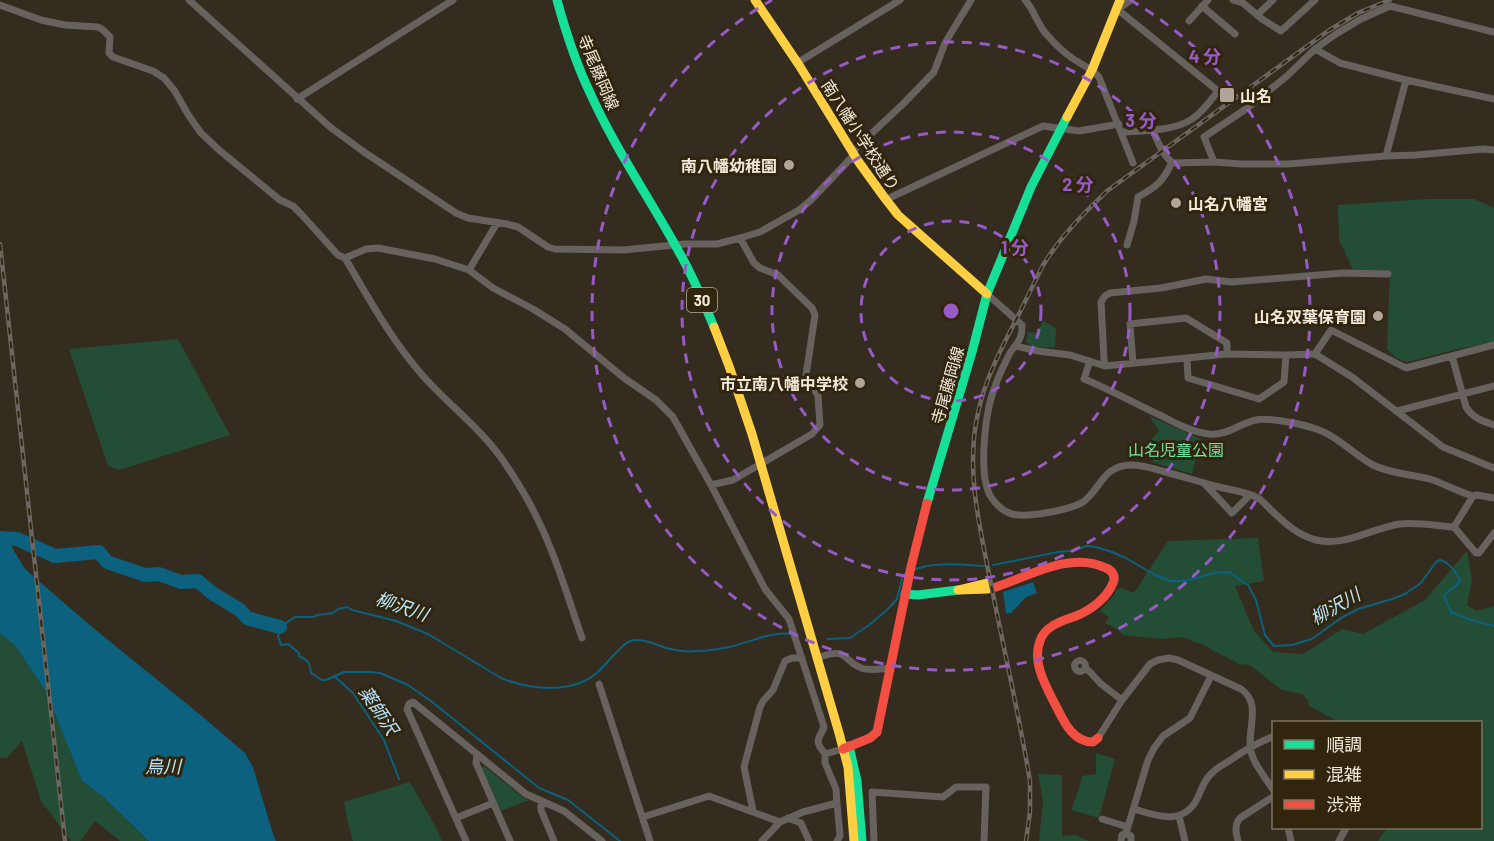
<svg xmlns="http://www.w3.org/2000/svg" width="1494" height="841" viewBox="0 0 1494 841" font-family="Barlow,'Noto Sans JP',sans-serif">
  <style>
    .green { fill: #234e35 }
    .water { fill: #0c617e }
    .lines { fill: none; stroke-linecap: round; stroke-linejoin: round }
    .stream { stroke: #0c617e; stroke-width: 2 }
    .river { stroke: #0c617e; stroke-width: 14 }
    .street { stroke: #67625e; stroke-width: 7 }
    .fast { stroke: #16e098; stroke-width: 9 }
    .slow { stroke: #ffcf43; stroke-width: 9 }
    .jam { stroke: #f24e42; stroke-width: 9 }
    .rail-casing { stroke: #6b6760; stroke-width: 4.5 }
    .rail { stroke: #31250d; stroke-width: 2; stroke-dasharray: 7; stroke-linecap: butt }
    .ring { fill: none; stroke: #985bc6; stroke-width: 3; stroke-dasharray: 10 8 }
    .poi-dot { fill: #aea799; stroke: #31250d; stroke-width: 2 }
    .labels { text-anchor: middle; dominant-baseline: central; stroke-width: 6; stroke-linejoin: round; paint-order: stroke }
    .shield { fill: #31250d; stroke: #b7ae9c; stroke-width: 1.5 }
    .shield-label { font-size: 15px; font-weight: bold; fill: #f1e9da }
    .street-label { font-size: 16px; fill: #f1e9da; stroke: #31250d }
    .poi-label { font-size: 16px; font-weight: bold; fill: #f1e9da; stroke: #31250d; text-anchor: end }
    .park-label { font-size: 16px; fill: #6be6a4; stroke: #31250d }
    .water-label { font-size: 18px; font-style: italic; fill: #b8e7ff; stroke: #31250d }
    .centre { fill: #985bc6; stroke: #31250d; stroke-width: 3 }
    .ring-label { font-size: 18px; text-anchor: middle; font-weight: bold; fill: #985bc6; stroke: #31250d; stroke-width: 6; stroke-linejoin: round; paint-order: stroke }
  </style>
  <rect width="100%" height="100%" fill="#332c1f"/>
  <path class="green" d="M 1427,199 L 1474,199 L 1494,208 L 1494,342 L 1458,349 L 1407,362 L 1396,358 L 1387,349 L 1390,271 L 1353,270 L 1339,240 L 1338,205 Z
    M 1043,321 L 1056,328 L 1055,347 L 1034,347 L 1026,342 L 1028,332 L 1037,333 Z
    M 178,339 L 230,435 L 119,470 L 108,466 L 69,349 Z
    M 1149,416 L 1201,439 L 1192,474 L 1152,462 L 1154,455 L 1150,440 L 1159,431 Z
    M 1258,538 L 1264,581 L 1235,586 L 1254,631 L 1273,652 L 1303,654 L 1342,629 L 1363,634 L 1425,600 L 1467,551 L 1472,580 L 1467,605 L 1477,611 L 1494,606 L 1494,841 L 1378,841 L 1387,828 L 1480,828 L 1480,722 L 1339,722 L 1309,706 L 1308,700 L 1302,694 L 1282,690 L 1250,665 L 1239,664 L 1203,645 L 1182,637 L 1161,639 L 1124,635 L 1113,627 L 1105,623 L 1109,617 L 1100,611 L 1113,596 L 1117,589 L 1122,588 L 1134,593 L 1168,541 Z
    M 0,634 L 15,645 L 46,692 L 82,781 L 102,796 L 149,841 L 120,841 L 95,821 L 80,841 L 71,841 L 41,801 L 22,741 L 7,758 L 0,758 Z
    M 1096,753 L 1115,759 L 1099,818 L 1071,810 C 1075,799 1080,788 1082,776 L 1096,774 Z
    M 484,766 L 524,798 L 529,800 L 501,811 L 482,768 Z
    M 1038,774 L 1062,775 L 1062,836 L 1076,835 L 1089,841 L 1039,841 L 1043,801 Z
    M 410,782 C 421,802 433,820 442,841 L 353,841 L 348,823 L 344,802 Z"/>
  <path class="water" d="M 0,531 L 2,531 L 25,569 L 92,627 L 197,712 L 245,753 L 253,767 L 272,831 L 276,841 L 149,841 L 102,796 L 82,781 L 46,692 L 15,645 L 0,634 Z
    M 1033,582 L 1037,593 L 1026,597 L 1011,613 L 1006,613 L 1003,592 Z"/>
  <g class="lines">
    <path class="stream" d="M 993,565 L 1058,552 L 1071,551 L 1087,546 L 1096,547 L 1112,552 L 1126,558 L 1155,575 L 1171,581 L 1185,581 L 1214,573 L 1229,572 L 1248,585 L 1256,600 L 1265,635 L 1274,646 L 1292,645 L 1312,639 L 1341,618 L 1358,609 L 1392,599 L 1405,594 L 1421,583 L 1436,562 L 1440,560 C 1448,562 1457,572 1460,581 C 1456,589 1449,588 1444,596 L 1451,612 L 1471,620 L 1494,626
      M 913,570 C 935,561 961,565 984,566
      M 828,639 L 850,638 L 869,625 L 887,610 L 897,599 L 903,575 L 905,574
      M 334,676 L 353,693 L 384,740 L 399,779
      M 620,841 L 568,800 L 539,788 L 431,701 L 408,685 L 380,673 L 370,672 L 344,672 L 326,680 L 322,680 L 311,673 C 310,663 308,660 299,656 L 299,653 L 288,644 L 281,645 L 278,636 L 280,629 L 280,627 L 295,617 L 313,617 L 318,615 L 333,613 L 338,609 L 347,607 L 352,610 L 396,621 L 428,634 L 501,678 C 531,690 575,695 600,670 C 608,662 621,645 630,641 C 642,637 658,646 670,649 C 678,651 688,652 697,651 C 707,651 719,649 729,647 C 749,643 770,631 791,634"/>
    <path class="river" d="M 0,538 L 17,539 L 55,556 L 99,552 L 107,562 L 145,575 L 159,574 L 181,582 L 198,581 L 212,593 L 240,610 L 247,618 L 280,627"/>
    <path class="street" d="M 189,0 L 330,127 L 364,152 L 456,213 L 468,218 L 507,224 L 518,227 L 548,247 L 555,249 L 623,250 L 685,244 L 717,244 L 740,238 L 760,232 L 799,210 L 810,201 L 853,156 L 855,149 L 903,104 L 934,72 L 945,43 L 971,0
      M 1025,0 C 1035,11 1037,25 1048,36 C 1055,44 1063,52 1072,58 C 1082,65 1091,68 1099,77 L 1133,163
      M 1233,0 L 1243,3 L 1262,19 L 1281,31 L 1315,0
      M 0,5 L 41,20 L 65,25 L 98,27 L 103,30 L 110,37 L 109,53 L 113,57 L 153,71 L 164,78 L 174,90 L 189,116 L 201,133 L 219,150 L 280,200 L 293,206 L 302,215 L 338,255 L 345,258 C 369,299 392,341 423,376 C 449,405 480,428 502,459 C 515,478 527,497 537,518 C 556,556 568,598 582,638
      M 1202,6 L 1235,34
      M 1257,15 L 1273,0
      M 1189,21 L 1208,0
      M 1315,49 L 1340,63 L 1406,80 L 1494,99
      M 797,63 L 900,0
      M 297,99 L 453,0
      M 1153,131 C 1158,142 1163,156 1173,163 L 1214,162 L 1242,164 L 1288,164 L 1386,156 L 1416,155 L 1483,149 L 1494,150
      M 1122,132 C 1142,131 1175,131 1192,119 C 1203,112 1210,101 1218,91 L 1122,13 L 1117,10 L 1131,0
      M 1386,156 L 1406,80
      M 1214,162 L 1204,137 L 1246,109 L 1287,76 L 1315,49 L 1336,34 L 1361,19 L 1390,6 L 1494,32
      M 885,200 L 1043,126 L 1079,131 L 1119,124
      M 1127,245 L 1134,221 L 1138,197 C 1156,187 1163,182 1172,162
      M 345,258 L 366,249 L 378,248 L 435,259 L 469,270 L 493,288 L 533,309 L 565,329 L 624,378 L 656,400 L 673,417 L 711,485 L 765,589 L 789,619 L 824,727 C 818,741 814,740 825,754 L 843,749
      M 469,270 L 497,223
      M 987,294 L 1022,325 C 1022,329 1022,334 1020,338 C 1018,343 1013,348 1010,353 C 1007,358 1005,364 1002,369 C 998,378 995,386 992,395 C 985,418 978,476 991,497 C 996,505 1003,511 1012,514 C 1027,518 1070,510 1083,502 C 1101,489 1103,465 1131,465 C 1141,465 1152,468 1162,471 C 1181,476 1200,482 1219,487 C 1231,490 1247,492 1258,498 C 1263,501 1267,506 1271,510 C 1285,523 1297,535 1316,540 C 1345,547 1372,528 1400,524 C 1418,522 1437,526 1454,527 L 1473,496 C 1458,492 1445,484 1430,479 C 1411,474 1391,474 1373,465 C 1354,455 1339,437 1319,430 C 1306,425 1270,417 1256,420 C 1240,423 1227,436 1209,434 C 1192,432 1177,424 1162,416 C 1136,404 1111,390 1084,379 L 1090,361
      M 1015,346 L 1038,351 L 1070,355 L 1105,366 L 1227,354 L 1286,355 L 1315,354 L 1352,377 L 1443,447 L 1494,468
      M 1315,354 L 1331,330 L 1406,368 L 1494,345
      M 1452,356 L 1466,407 C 1473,418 1482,421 1494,425
      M 1187,359 L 1188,378 L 1259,399 L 1284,382 L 1286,355
      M 1133,363 L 1130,324 L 1186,318 L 1227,343 L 1227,354
      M 1105,366 L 1104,359 L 1101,302 L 1105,296 L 1110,293 L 1161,288 L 1206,279 L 1232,282 L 1343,273 L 1388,274
      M 1397,411 L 1494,386
      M 1204,483 L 1232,513 L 1250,495
      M 711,485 L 733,480 L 812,434 L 820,425 L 818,396 L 806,375 L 815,315 L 812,308 L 778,275 L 760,268 L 754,263 L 740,238
      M 1473,496 L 1477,495 L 1494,498
      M 1454,527 L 1476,553 L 1479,553 L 1494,533
      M 823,656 C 848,648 842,660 861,668 C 870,671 880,669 890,668
      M1074.5 666a5.5 5.5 0 1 1 11 0a5.5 5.5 0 1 1-11 0Z
      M 1085,668 L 1090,672 L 1101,684 L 1122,700
      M 599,684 L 650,841
      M 1098,738 L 1122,700 L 1150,664 L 1158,660 L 1169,658 L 1178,660 L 1241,689 C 1264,705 1244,733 1252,755 C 1256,767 1267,780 1274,791
      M 477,754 L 476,763 L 510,841
      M 541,802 L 541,810 L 554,841
      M 837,803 L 840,836 L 837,841
      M 1134,809 C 1157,816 1183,826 1197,799 C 1201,791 1203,782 1210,775 C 1215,769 1222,765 1229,761 C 1243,751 1257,743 1274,736
      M 753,811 L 744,767 L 760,707 L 763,701 L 773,690 L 785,661 L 792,658 L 802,658
      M 1179,816 L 1185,841
      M 643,817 L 709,796 L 780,822
      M 456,818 L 493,803
      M 788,818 L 801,823 L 809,841
      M 1102,819 L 1128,827
      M 1288,828 L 1291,841
      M 1126,833 L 1148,760 L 1154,748 L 1163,736 L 1190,718 L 1211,676
      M 466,841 L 407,709 L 409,704 L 413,702 L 526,794 L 564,811 L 602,841
      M 762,841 L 780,822 L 803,812 L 837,803 L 836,789 L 825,763 L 825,754
      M 874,841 L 872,792 L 943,797 L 956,787 L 986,787 L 984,841
      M 1121,841 L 1122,835 L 1126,833 L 1131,836 L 1131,841
      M 1238,841 C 1236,833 1234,825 1240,818 L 1274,796
      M 1339,841 L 1346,828"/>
    <path class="fast" d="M 557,0 C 566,33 576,64 591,95 C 616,150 650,199 679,252 C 693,276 703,301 714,327
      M 927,503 L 972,352 L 987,294 L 1031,187 L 1067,117
      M 905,594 L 918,595 L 958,590
      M 849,746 L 857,781 L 862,841"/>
    <path class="slow" d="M 755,0 L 799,65 L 858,161 L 884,197 L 898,215 L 987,294
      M 1067,117 L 1092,70 L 1120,0
      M 714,327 L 729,366 L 752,434 L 839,733 L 848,767 L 854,841
      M 987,583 L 958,590 L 988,589"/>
    <path class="jam" d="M 996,587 C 1030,576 1070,551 1106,568 C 1113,571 1116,576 1113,583 C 1107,598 1091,610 1076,616 C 1068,619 1059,621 1051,627 C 1046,630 1042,635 1040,641 C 1031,663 1048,690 1058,710 C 1065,724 1074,742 1093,742 L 1098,738
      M 843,749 L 870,738 L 877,732 L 911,567 L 927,503"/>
    <defs>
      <path id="rail" d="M 0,244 L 65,841
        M 1026,841 L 1030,812 L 1030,781 C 1019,715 1004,650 991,584 C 980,528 965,470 978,413 C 985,379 1002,347 1018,316 C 1026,300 1034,283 1042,267 C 1059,238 1083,214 1107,191 L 1328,31 L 1358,13 L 1390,0"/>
    </defs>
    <use href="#rail" class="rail-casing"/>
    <use href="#rail" class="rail"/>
  </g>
  <g class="ring">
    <circle cx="951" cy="311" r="90"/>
    <circle cx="951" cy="311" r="179"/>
    <circle cx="951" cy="311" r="269"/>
    <path d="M1130 0A359 359 0 1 1 772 0"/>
  </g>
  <g class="poi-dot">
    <rect x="1219" y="87" width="16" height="16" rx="3"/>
    <circle cx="789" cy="165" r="6"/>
    <circle cx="1176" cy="203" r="6"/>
    <circle cx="1378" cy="316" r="6"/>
    <circle cx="860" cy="383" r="6"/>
  </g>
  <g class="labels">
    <rect class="shield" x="687" y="288" width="30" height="24" rx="4.5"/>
    <g class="shield-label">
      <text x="702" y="300">30</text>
    </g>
    <g class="street-label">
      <text transform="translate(599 72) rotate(67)">寺尾藤岡線</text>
      <text transform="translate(861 135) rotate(57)">南八幡小学校通り</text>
      <text transform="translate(947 385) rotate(-74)">寺尾藤岡線</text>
    </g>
    <g class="poi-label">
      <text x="1240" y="95" text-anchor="start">山名</text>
      <text x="777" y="165">南八幡幼稚園</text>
      <text x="1188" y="203" text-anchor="start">山名八幡宮</text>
      <text x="1366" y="316">山名双葉保育園</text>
      <text x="848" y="383">市立南八幡中学校</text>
    </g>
    <g class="park-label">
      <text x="1176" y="449">山名児童公園</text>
    </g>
    <g class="water-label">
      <text transform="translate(402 606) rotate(19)">柳沢川</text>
      <text transform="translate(1335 606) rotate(-30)">柳沢川</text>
      <text transform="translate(379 710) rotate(56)">薬師沢</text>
      <text x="163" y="766">烏川</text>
    </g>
  </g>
  <circle cx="951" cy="311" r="9" class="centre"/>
  <g class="ring-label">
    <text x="1205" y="63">4 分</text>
    <text x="1141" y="127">3 分</text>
    <text x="1078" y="191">2 分</text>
    <text x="1015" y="254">1 分</text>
  </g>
  <rect x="1272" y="721" width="210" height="108" fill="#31250d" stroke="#7e735f" stroke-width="1.5"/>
  <rect x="1284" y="740" width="30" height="9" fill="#16e098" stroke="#7e735f" stroke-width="1.5"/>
  <text x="1326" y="751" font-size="18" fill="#f1e9da">順調</text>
  <rect x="1284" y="770" width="30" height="9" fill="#ffcf43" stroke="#7e735f" stroke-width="1.5"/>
  <text x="1326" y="781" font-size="18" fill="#f1e9da">混雑</text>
  <rect x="1284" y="800" width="30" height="9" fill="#f24e42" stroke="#7e735f" stroke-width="1.5"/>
  <text x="1326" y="811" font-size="18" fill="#f1e9da">渋滞</text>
</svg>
